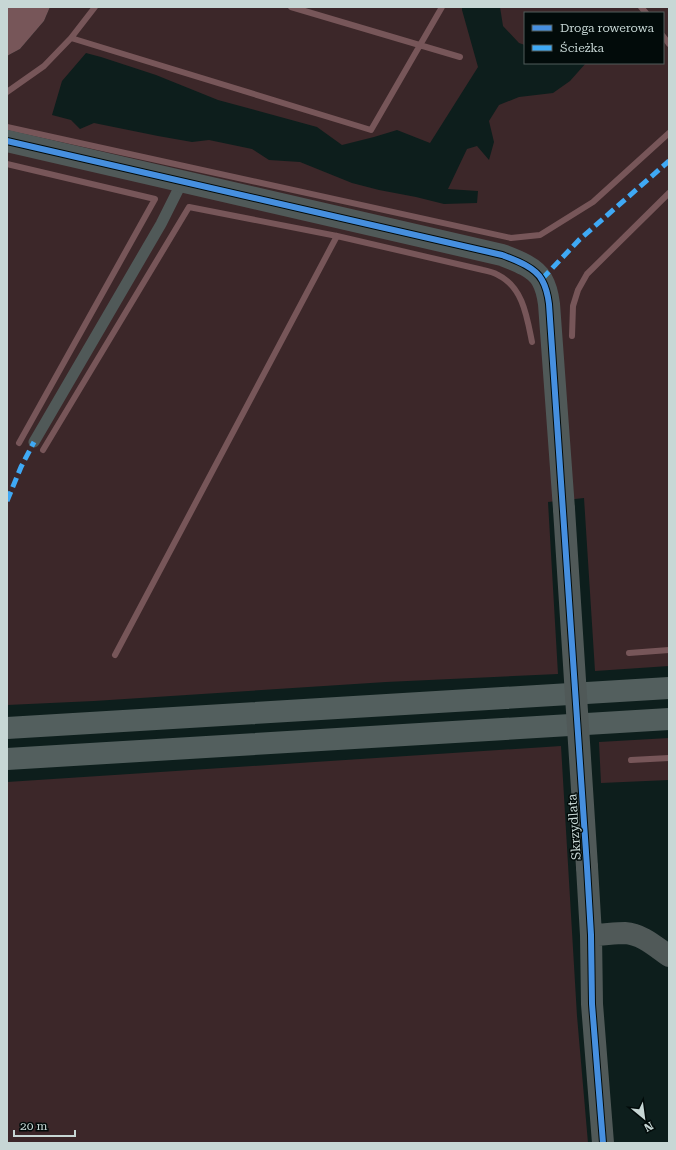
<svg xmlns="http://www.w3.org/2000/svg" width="676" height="1150" viewBox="0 0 676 1150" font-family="'Roboto Serif',serif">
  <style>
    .green { fill: #3c2729 }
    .water { fill: #775659 }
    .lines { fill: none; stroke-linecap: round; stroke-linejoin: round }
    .stream { stroke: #775659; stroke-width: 6 }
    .service { stroke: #505958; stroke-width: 11 }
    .minor { stroke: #505958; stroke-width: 22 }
    .motorway { stroke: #535f5e; stroke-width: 22 }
    .minor-bridge { stroke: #505958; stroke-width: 22 }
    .quiet { stroke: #3fa9f5; stroke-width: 5; stroke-dasharray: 10 5; stroke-linecap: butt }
    .cycleway-casing { stroke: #020b0a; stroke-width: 8 }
    .cycleway { stroke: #468fdf; stroke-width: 6 }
    .labels { text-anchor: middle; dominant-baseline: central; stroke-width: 3; stroke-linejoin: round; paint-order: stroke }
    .street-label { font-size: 13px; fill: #c7d7d5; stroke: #020b0a }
  </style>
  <rect width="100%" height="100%" fill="#0d1e1c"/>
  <path class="green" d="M 50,7 L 462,7 L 462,10 L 478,67 L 430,143 L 397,130 L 374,137 L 342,145 L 317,127 L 218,100 L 156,75 L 101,57 L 86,53 L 62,81 L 52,115 L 71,120 L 80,129 L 94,123 L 158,136 L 192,142 L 209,140 L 252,149 L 269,160 L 300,162 L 352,183 L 379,190 L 416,197 L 444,204 L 477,203 L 478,191 L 448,189 L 467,149 L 477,146 L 489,160 L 494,142 L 489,121 L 499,105 L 519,97 L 553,93 L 570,81 L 586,63 L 663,63 L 663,13 L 525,13 L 525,45 L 519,43 L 503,26 L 500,7 L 669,7 L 669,666 L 595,671 L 584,498 L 548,502 L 558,674 L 386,682 L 94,701 L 7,705 L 7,56 L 20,49 L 44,21 Z
    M 669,738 L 669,780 L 601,783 L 599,742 Z
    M 561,746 L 577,1016 L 588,1143 L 7,1143 L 7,782 Z"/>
  <path class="water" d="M 7,7 L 50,7 L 44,21 L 20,49 L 7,56 Z"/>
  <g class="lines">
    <path class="stream" d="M 291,7 L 460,57
      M 641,7 L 646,13
      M 663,36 L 669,44
      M 71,38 L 371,130 L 442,7
      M 7,92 L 44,66 L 71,38 L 95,7
      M 7,127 L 511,238 L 540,235 L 593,202 L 669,133
      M 7,164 L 155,199 L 19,443
      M 572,336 L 573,306 L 578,290 L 587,274 L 669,193
      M 43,450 L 189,207 L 337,236 L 483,270 C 488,271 493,272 498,275 C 523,287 527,317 532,342
      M 629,653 L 669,650
      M 115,655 L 337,236
      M 631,760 L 669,758"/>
    <path class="service" d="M 34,442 L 161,224 L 182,182"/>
    <path class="minor" d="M 7,141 L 502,255 C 515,260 535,267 542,280 C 546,287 548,296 549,304 L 564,509
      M 587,867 L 591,935 L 592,1004 L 603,1143
      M 591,935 C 602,935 614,933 625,933 C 642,934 656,947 669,956"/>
    <path class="motorway" d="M 7,728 L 669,688
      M 7,759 L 669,719"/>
    <path class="minor-bridge" d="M 564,509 L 587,867"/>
    <path class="quiet" d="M 542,279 L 579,240 L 669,161
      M 7,501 L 21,467 L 34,442"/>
    <defs>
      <path id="cycleway" d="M 7,141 L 502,255 C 515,260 535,267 542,280 C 546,287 548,296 549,304 L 587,867 L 591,935 L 592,1004 L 603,1143"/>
    </defs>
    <use href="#cycleway" class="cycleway-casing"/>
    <use href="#cycleway" class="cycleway"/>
  </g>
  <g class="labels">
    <g class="street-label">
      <text transform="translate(574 827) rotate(-94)">Skrzydlata</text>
    </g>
  </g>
  <rect width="676" height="1150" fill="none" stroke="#c7d7d5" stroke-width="16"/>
  <rect x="524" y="12" width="140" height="52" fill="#020b0a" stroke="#515d5b"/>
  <rect x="532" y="25" width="20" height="6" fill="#468fdf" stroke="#515d5b"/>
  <text x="560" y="32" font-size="12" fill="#c7d7d5">Droga rowerowa</text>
  <rect x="532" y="45" width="20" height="6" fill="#3fa9f5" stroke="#515d5b"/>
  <text x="560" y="52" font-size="12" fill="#c7d7d5">Ścieżka</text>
  <g transform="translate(644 1118) rotate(151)" stroke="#020b0a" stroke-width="3" paint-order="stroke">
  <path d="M0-3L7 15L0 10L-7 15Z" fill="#c7d7d5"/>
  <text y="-6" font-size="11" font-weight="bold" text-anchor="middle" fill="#c7d7d5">N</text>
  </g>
  <path d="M14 1130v6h61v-6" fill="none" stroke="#c7d7d5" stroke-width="2"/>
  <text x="20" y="1130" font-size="12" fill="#c7d7d5" stroke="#020b0a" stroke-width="3" paint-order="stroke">20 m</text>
</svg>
